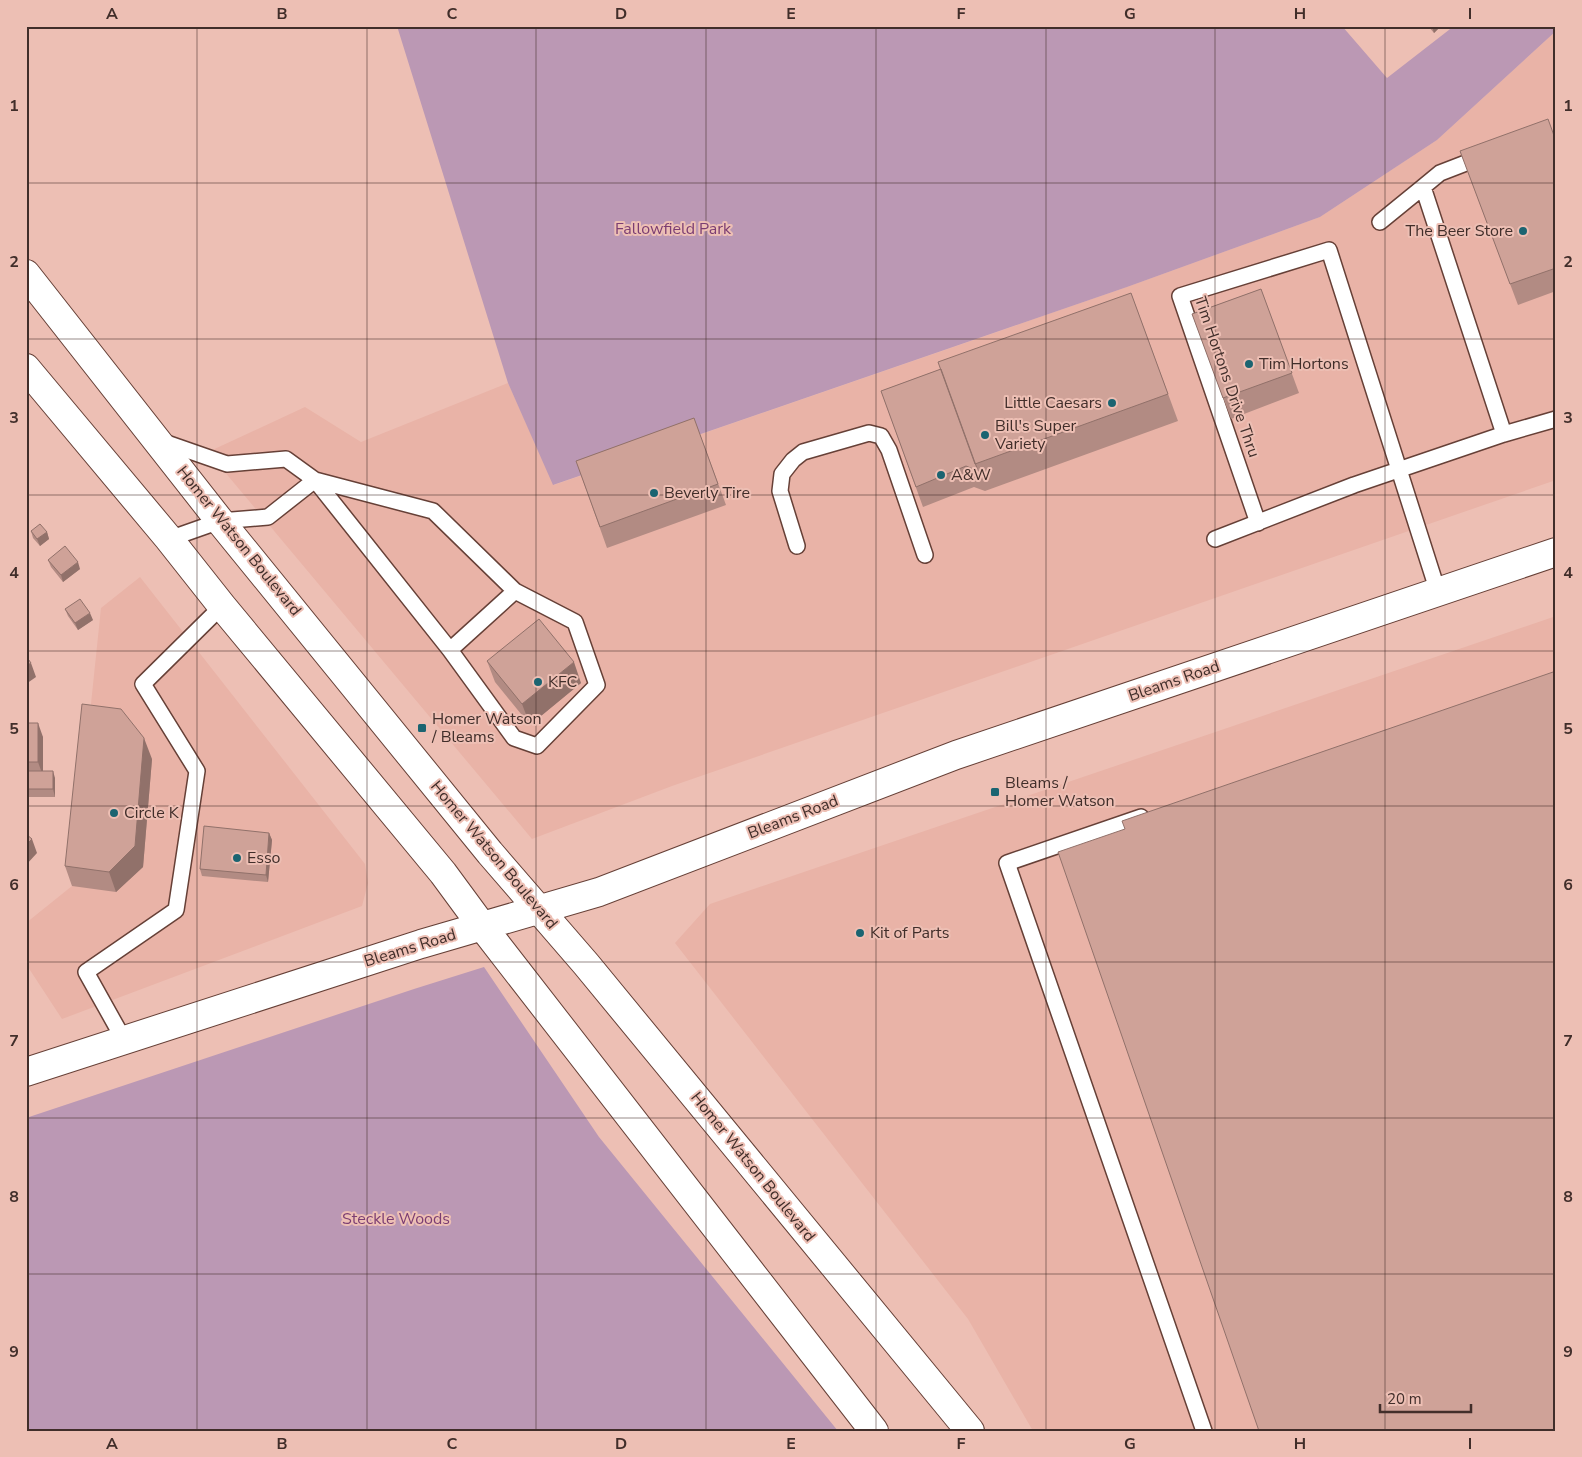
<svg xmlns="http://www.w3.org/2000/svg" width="1582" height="1457" viewBox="0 0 1582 1457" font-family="'Nunito Sans',sans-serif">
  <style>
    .built { fill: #e9b3a7 }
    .green { fill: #bb98b4 }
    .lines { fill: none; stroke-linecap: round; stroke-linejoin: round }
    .service-casing { stroke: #664037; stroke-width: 18 }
    .secondary-casing { stroke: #664037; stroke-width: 30 }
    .service { stroke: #fff; stroke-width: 15 }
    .secondary { stroke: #fff; stroke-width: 28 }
    .wall { fill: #b28b83 }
    .shaded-wall { fill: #91716a }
    .building { fill: #cfa298; stroke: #91716a }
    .grid { fill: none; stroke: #412e2a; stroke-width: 1; stroke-opacity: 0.55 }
    .poi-dot { fill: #1b6471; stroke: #edbfb4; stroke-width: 2 }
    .labels { text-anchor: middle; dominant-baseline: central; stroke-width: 4; stroke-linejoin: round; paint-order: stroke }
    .park-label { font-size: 16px; fill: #7b3d72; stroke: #edbfb4 }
    .poi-label { font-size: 16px; fill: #412e2a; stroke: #edbfb4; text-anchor: start }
    .street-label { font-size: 16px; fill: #412e2a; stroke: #edbfb4 }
    .neatline { fill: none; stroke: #412e2a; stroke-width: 2 }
    .grid-label { font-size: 16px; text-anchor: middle; font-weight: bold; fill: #412e2a }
  </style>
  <rect width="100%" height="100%" fill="#edbfb4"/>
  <path class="built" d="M 1556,31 L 1556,480 L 672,786 L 532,839 L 208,452 L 305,407 L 361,442 L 508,383 L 554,485 L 1127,287 L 1320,217 L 1437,140 Z
    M 140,577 L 365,864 L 368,883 L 362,906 L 62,1019 L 26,964 L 26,923 L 72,886 L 101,608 Z
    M 1556,616 L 1556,1431 L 1033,1431 L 968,1319 L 675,943 L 710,904 Z"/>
  <path class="green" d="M 397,26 L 1342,26 L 1387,78 L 1454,26 L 1556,26 L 1556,31 L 1437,140 L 1320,217 L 1127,287 L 553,485 L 508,383 Z
    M 484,967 L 599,1137 L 838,1431 L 26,1431 L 26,1118 L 414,989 Z"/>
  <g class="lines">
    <defs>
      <path id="service" d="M 1423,187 L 1440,173 L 1484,156
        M 1380,222 L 1423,187 L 1504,434
        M 161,441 L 227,464 L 286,459 L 315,480 L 433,511 L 515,591 L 450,650 L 315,480 L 268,517 L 220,521 L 169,539
        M 1258,523 L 1180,296 L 1329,250 L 1438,592
        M 1215,539 L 1354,485 L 1504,434 L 1556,419
        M 797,546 L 780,491 L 782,474 L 793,460 L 803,452 L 869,433 L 881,436 L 889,450 L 925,555
        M 450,650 L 514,738 L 537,746 L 597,685 L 575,622 L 515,591
        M 1141,817 L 1007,863 L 1204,1431
        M 124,1040 L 86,972 L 176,910 L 197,771 L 143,684 L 222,606"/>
      <path id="secondary" d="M 26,274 L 220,521 L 490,853 L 586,964 L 970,1431
        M 26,368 L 169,539 L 222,606 L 443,873 L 482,926 L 874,1431
        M 26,1072 L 421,944 L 599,892 L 956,755 L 1556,552"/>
    </defs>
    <use href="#service" class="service-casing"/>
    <use href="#secondary" class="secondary-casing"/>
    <use href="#service" class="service"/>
    <use href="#secondary" class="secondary"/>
  </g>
  <path class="wall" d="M 1428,26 L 1441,26 L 1434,33 Z
    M 1556,141 L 1556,291 L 1518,305 L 1460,151 Z
    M 1261,289 L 1299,393 L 1231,419 L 1192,314 Z
    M 1131,293 L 1178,421 L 985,491 L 974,487 L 923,507 L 881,391 L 941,369 Z
    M 694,418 L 726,505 L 607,548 L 576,461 Z
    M 31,531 L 47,532 L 49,539 L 40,546 L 33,538 Z
    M 48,560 L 80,569 L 63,582 L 51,567 Z
    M 65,609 L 93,620 L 78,630 L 68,616 Z
    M 487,661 L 581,683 L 530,725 L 495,682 Z
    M 26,723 L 43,737 L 43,771 L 55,778 L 55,797 L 26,797 Z
    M 152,759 L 143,867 L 116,892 L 72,886 L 65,866 Z
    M 269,833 L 272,840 L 268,882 L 202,876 L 200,869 Z"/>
  <path class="shaded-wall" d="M 1432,26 L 1441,26 L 1434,33 Z
    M 47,532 L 49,539 L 40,546 L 37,539 Z
    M 78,562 L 80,569 L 63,582 L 61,575 Z
    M 90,613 L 93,620 L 78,630 L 75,623 Z
    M 574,662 L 581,683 L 530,725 L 522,704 Z
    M 31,663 L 36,677 L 26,684 L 26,666 Z
    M 38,723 L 43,737 L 43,776 L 38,762 Z
    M 144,738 L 152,759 L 143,867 L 116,892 L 109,872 Z
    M 53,771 L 55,778 L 55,797 L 53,789 Z
    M 269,833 L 272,840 L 268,882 L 266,875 Z
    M 32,839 L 37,853 L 26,865 L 26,845 Z"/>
  <path class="building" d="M 1548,119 L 1556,141 L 1556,268 L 1510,284 L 1460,151 Z
    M 1261,289 L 1292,373 L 1223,398 L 1192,314 Z
    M 1131,293 L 1168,394 L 975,464 L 938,362 Z
    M 941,369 L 978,471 L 966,466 L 916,487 L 881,391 Z
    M 694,418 L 718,484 L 600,527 L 576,461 Z
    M 40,524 L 47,532 L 37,539 L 31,531 Z
    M 65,546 L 78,562 L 61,575 L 48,560 Z
    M 80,599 L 90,613 L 75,623 L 65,609 Z
    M 539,619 L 574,662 L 522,704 L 487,661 Z
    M 26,656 L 31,663 L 26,666 Z
    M 1556,671 L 1556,1431 L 1259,1431 L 1058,852 L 1125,829 L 1122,821 Z
    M 82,704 L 121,709 L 144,738 L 135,846 L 109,872 L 65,866 Z
    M 26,723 L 38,723 L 38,762 L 26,762 Z
    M 26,771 L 53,771 L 53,789 L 26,789 Z
    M 204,826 L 269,833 L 266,875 L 200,869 Z
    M 26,834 L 32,839 L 26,845 Z"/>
  <path class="grid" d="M 197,26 L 197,1431M 367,26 L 367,1431M 536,26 L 536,1431M 706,26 L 706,1431M 876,26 L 876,1431M 1046,26 L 1046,1431M 1215,26 L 1215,1431M 1385,26 L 1385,1431M 26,183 L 1556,183M 26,339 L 1556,339M 26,495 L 1556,495M 26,651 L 1556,651M 26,806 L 1556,806M 26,962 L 1556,962M 26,1118 L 1556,1118M 26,1274 L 1556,1274"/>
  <g class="poi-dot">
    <circle cx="1523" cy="231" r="5"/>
    <circle cx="1249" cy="364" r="5"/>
    <circle cx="1112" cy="403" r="5"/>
    <circle cx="985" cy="435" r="5"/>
    <circle cx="941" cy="475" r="5"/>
    <circle cx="654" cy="493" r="5"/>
    <circle cx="538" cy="682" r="5"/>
    <rect x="417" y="723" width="10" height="10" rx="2.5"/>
    <rect x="990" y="787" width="10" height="10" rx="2.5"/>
    <circle cx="114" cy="813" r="5"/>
    <circle cx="237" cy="858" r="5"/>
    <circle cx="860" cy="933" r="5"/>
  </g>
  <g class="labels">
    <g class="park-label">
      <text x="673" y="229">Fallowfield Park</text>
      <text x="396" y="1219">Steckle Woods</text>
    </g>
    <g class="poi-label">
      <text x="1513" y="231" text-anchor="end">The Beer Store</text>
      <text x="1259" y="364">Tim Hortons</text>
      <text x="1102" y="403" text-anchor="end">Little Caesars</text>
      <text x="995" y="426">Bill's Super<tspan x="995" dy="18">Variety</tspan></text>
      <text x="951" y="475">A&amp;W</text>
      <text x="664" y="493">Beverly Tire</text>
      <text x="548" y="682">KFC</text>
      <text x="432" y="719">Homer Watson<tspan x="432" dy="18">/ Bleams</tspan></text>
      <text x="1005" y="783">Bleams /<tspan x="1005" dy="18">Homer Watson</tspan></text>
      <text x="124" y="813">Circle K</text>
      <text x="247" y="858">Esso</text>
      <text x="870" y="933">Kit of Parts</text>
    </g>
    <g class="street-label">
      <text transform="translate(1227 377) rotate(71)">Tim Hortons Drive Thru</text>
      <text transform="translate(239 541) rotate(51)">Homer Watson Boulevard</text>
      <text transform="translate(1174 681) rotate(-19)">Bleams Road</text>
      <text transform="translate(793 817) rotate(-21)">Bleams Road</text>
      <text transform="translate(494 855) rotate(50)">Homer Watson Boulevard</text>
      <text transform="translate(410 948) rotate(-17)">Bleams Road</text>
      <text transform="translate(753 1167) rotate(51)">Homer Watson Boulevard</text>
    </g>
  </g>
  <rect width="1582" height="1457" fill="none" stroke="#edbfb4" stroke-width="55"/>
  <path d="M1380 1404v8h91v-8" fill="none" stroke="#412e2a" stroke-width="2.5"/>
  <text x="1387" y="1404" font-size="15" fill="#412e2a" stroke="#edbfb4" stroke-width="4" paint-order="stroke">20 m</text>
  <rect x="28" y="28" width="1526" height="1402" class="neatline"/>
  <g class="grid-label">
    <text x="112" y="19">A</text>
    <text x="282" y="19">B</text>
    <text x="452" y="19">C</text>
    <text x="621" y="19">D</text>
    <text x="791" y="19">E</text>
    <text x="961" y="19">F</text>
    <text x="1130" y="19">G</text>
    <text x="1300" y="19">H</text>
    <text x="1470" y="19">I</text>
    <text x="14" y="111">1</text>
    <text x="1568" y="111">1</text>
    <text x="14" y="267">2</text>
    <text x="1568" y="267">2</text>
    <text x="14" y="423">3</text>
    <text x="1568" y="423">3</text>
    <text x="14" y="578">4</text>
    <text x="1568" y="578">4</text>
    <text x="14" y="734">5</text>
    <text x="1568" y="734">5</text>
    <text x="14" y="890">6</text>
    <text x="1568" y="890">6</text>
    <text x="14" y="1046">7</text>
    <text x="1568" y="1046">7</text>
    <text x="14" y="1202">8</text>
    <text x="1568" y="1202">8</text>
    <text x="14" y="1357">9</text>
    <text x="1568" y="1357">9</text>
    <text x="112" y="1449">A</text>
    <text x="282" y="1449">B</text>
    <text x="452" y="1449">C</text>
    <text x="621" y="1449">D</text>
    <text x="791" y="1449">E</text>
    <text x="961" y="1449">F</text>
    <text x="1130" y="1449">G</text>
    <text x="1300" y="1449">H</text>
    <text x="1470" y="1449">I</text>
  </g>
</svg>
